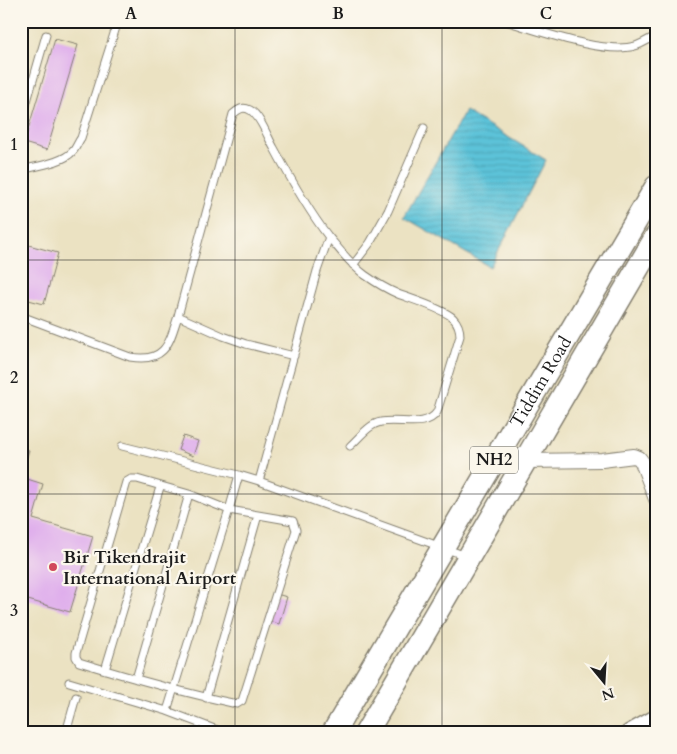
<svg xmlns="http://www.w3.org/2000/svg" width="677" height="754" viewBox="0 0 677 754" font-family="Cardo,serif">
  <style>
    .water { fill: url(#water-rules); stroke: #3c707a }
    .building { fill: #deabec }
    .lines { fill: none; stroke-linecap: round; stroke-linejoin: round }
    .service-casing { stroke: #847f6f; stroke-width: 9 }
    .minor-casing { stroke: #847f6f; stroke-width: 16 }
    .tertiary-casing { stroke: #847f6f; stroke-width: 19 }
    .trunk-casing { stroke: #847f6f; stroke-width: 25 }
    .service { stroke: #fff; stroke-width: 7 }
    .minor { stroke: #fff; stroke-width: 14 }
    .tertiary { stroke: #fff; stroke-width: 16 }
    .trunk { stroke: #fff; stroke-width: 22 }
    .grid { fill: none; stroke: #1c1c1c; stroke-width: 1; stroke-opacity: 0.55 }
    .poi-dot { fill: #d1495b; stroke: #fbf7ec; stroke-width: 2 }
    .labels { text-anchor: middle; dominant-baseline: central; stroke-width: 4.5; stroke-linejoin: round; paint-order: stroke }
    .shield { fill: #fbf7ec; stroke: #5f5e5a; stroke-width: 1 }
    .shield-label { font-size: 16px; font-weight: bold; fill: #1c1c1c }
    .street-label { font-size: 18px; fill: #1c1c1c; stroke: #fbf7ec }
    .poi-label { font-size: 18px; font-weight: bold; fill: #1c1c1c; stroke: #fbf7ec; text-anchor: start }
    .neatline { fill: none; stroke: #1c1c1c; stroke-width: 2 }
    .grid-label { font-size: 16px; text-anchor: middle; font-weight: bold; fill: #1c1c1c }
  </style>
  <defs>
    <pattern id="water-rules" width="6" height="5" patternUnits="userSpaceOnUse" patternTransform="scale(1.25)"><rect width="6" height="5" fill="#5cc3d9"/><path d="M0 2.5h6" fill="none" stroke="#4fa7ba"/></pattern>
  </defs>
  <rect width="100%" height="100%" fill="#fbf7ec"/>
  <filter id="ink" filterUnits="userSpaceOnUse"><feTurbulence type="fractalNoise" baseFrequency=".02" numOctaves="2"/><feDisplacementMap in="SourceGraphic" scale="10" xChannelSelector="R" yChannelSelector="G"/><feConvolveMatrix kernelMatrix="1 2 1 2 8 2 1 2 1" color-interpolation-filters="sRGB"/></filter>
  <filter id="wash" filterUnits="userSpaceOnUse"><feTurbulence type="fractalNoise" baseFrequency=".0096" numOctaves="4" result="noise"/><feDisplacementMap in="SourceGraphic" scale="20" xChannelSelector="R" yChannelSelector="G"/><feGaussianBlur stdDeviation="1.12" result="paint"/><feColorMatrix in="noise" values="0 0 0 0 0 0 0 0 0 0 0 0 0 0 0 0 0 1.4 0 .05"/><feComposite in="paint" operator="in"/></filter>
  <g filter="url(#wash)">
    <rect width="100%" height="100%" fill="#ebe2c2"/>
    <path class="water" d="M 465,111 L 546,160 L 490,267 L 404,217 Z"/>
    <g id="blocks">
      <path class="building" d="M 55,39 L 78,45 L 47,150 L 24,143 Z
        M 21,243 L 58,253 L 44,304 L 21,298 Z
        M 183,436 L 198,441 L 193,456 L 178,450 Z
        M 21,448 L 29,450 L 22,474 L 21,474 Z
        M 21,477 L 43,484 L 33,519 L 93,536 L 70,612 L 21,598 Z
        M 273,593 L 287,597 L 279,624 L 265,620 Z"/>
    </g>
  </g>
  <g filter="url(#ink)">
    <use href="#blocks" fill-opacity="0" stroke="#847f6f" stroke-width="1"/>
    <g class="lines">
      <defs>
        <path id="service" d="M 505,21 C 537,30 603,55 635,46 C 642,44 649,39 656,36
          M 21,122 L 46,35
          M 21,170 C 36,166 63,163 73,151 C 76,148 78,142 81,138 L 118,21
          M 353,265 L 370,243 L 388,211 L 424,128
          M 21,316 L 130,357 C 165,363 169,344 178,316 L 233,114 C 238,110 242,106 250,110 C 260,115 268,138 274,148 C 290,178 307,209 328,236 C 339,249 351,265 365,275 C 375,282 386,289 398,294 C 411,299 444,309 453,318 C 458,323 460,329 460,336 L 437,412 C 426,429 399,418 381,422 C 369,424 359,438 350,446
          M 178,316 L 223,336 L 246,344 L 294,356
          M 122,446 L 239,475 L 259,481 L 466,556
          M 131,479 L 137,479 L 189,494 L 229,510 L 293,521 L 296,530 L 242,701 L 237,704 C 184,693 131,678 79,662 L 76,657 L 76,653 L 126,482 Z
          M 259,481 L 317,271 L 329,237
          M 105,670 L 160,487
          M 136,679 L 189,494
          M 69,682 L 167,711 L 225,733
          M 206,698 L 258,515
          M 167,711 L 229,510 L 239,475
          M 66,733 L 76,697"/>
        <path id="minor" d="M 524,461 L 602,460 L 634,456 L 639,458 L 642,462 L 656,499"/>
        <path id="tertiary" d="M 629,733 L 656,718"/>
        <g id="trunk">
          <path id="s1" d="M 333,733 L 656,187"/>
          <path d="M 366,733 L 656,237"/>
        </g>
      </defs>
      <use href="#service" class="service-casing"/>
      <use href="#minor" class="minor-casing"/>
      <use href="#tertiary" class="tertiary-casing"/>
      <use href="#trunk" class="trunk-casing"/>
      <use href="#service" class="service"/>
      <use href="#minor" class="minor"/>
      <use href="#tertiary" class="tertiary"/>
      <use href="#trunk" class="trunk"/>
    </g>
  </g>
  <path class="grid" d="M 235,21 L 235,733M 442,21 L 442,733M 21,260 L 656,260M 21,494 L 656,494"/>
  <circle class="poi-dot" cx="53" cy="567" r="5"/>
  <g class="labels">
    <rect class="shield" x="470" y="446.5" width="48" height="27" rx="4"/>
    <g class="shield-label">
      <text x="494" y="460">NH2</text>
    </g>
    <g class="street-label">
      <text stroke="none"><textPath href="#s1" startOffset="408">Tiddim Road</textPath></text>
    </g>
    <g class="poi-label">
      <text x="63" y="557">Bir Tikendrajit<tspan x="63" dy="21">International Airport</tspan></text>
    </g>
  </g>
  <rect width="677" height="754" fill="none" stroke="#fbf7ec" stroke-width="55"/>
  <g transform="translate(604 682) rotate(162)" stroke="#fbf7ec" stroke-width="4" paint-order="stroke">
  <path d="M0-4L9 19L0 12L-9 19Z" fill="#1c1c1c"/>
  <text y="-8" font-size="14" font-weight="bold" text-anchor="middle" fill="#1c1c1c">N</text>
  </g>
  <rect x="28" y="28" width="622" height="698" class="neatline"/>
  <g class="grid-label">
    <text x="131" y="19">A</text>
    <text x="338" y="19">B</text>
    <text x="546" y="19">C</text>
    <text x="14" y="150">1</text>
    <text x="14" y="383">2</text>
    <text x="14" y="616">3</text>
  </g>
</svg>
